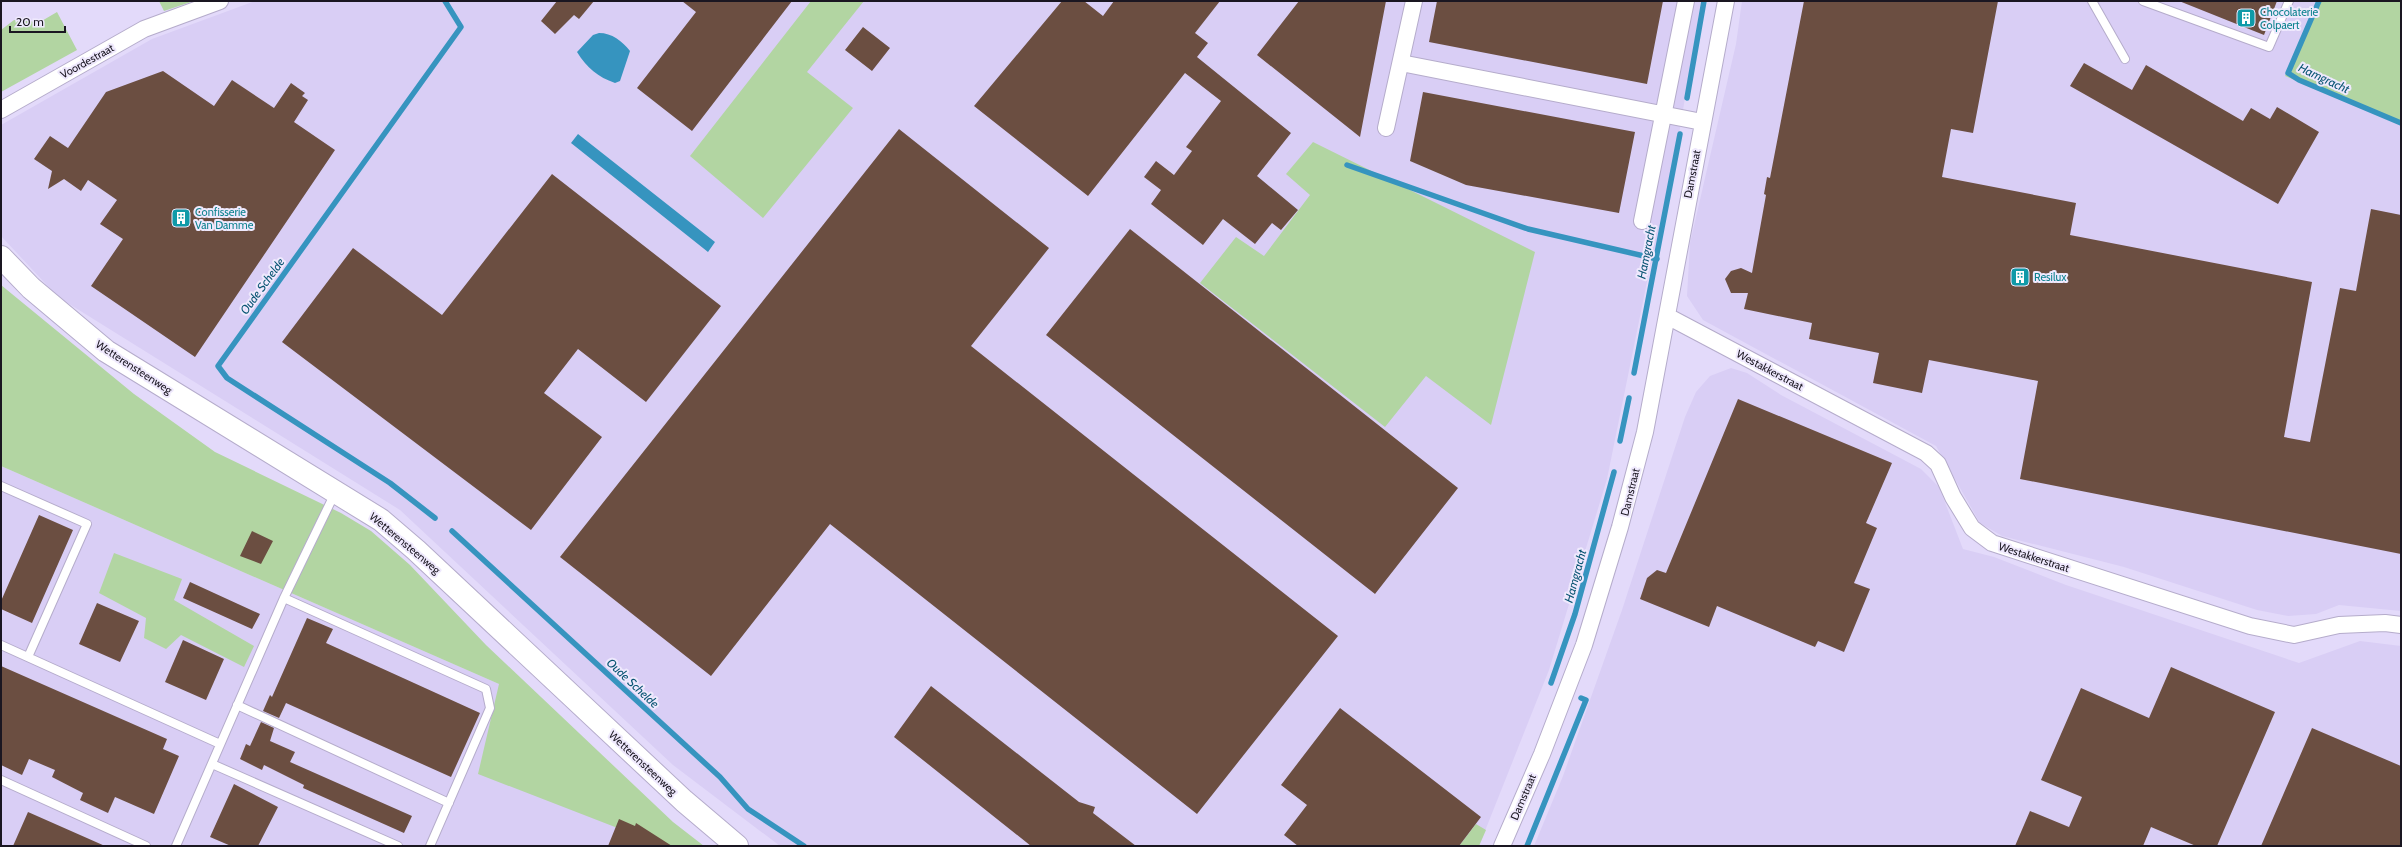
<svg xmlns="http://www.w3.org/2000/svg" width="2402" height="847" viewBox="0 0 2402 847" font-family="Cabin,sans-serif">
  <style>
    .built { fill: #d9cef5 }
    .green { fill: #b2d5a2 }
    .water { fill: #3694bf }
    .lines { fill: none; stroke-linecap: round; stroke-linejoin: round }
    .stream { stroke: #3694bf; stroke-width: 5.5 }
    .building { fill: #6b4e41 }
    .lane-casing { stroke: #b5accb; stroke-width: 10 }
    .street-casing { stroke: #b5accb; stroke-width: 18 }
    .secondary-casing { stroke: #b5accb; stroke-width: 24 }
    .lane { stroke: #fff; stroke-width: 8 }
    .street { stroke: #fff; stroke-width: 16 }
    .secondary { stroke: #fff; stroke-width: 22 }
    .labels { text-anchor: middle; dominant-baseline: central; stroke-width: 4; stroke-linejoin: round; paint-order: stroke }
    .culture-label { font-size: 11px; fill: #0d838f; stroke: #efe9fd; text-anchor: start }
    .street-label { font-size: 11px; fill: #1a1621; stroke: #efe9fd }
    .water-label { font-size: 12px; font-style: italic; fill: #095573; stroke: #efe9fd }
  </style>
  <rect width="100%" height="100%" fill="#e3dafa"/>
  <path class="built" d="M 255,1 L 1701,1 L 1664,225 L 1650,267 L 1607,479 L 1549,670 L 1479,846 L 780,846 L 673,765 L 400,510 L 58,297 L 1,236 L 1,125 L 152,39 Z
    M 1742,1 L 2317,1 L 2285,76 L 2401,123 L 2401,611 L 2339,605 L 2316,614 L 2288,616 L 2257,610 L 2124,567 L 2002,536 L 1980,523 L 1936,446 L 1703,320 L 1687,296 L 1690,243 L 1736,44 Z
    M 1731,368 L 1747,373 L 1781,395 L 1921,469 L 1939,487 L 1963,549 L 1994,557 L 2066,585 L 2299,663 L 2360,641 L 2401,646 L 2401,846 L 1534,846 L 1563,776 L 1622,610 L 1685,417 L 1696,392 L 1710,376 Z
    M 1,466 L 499,684 L 664,846 L 1,846 Z"/>
  <path class="green" d="M 159,1 L 194,1 L 164,11 Z
    M 811,1 L 864,1 L 807,72 L 853,108 L 763,218 L 690,156 Z
    M 2317,1 L 2401,1 L 2401,123 L 2285,76 Z
    M 57,12 L 77,50 L 1,92 L 1,30 L 14,20 L 40,22 Z
    M 1313,142 L 1535,252 L 1491,425 L 1426,376 L 1385,427 L 1200,283 L 1236,237 L 1264,256 L 1310,195 L 1286,174 Z
    M 1,285 L 134,394 L 215,452 L 341,513 L 371,531 L 410,565 L 486,645 L 673,822 L 704,846 L 664,846 L 478,774 L 499,684 L 1,466 Z
    M 114,553 L 182,579 L 174,600 L 254,646 L 244,667 L 181,635 L 166,649 L 144,638 L 146,618 L 99,593 Z
    M 1476,824 L 1486,830 L 1479,846 L 1459,846 Z"/>
  <path class="water" d="M 599,33 C 612,33 622,41 630,51 L 620,81 L 615,83 C 598,77 587,68 577,52 L 593,35 Z
    M 578,134 L 715,242 L 708,252 L 571,143 Z"/>
  <g class="lines">
    <path class="stream" d="M 2319,1 L 2288,73 L 2299,80 L 2401,123
      M 1687,98 L 1704,1
      M 1347,165 L 1528,229 L 1657,259
      M 1634,373 L 1680,134
      M 1620,441 L 1629,398
      M 435,518 L 390,483 L 227,378 L 218,366 L 461,27 L 445,1
      M 452,531 L 720,777 L 748,809 L 804,846
      M 1551,683 L 1575,614 L 1614,472
      M 1527,846 L 1586,700 L 1581,698"/>
  </g>
  <path class="building" d="M 557,1 L 594,1 L 579,19 L 574,15 L 555,34 L 541,21 Z
    M 682,1 L 792,1 L 692,131 L 637,88 L 696,12 Z
    M 1062,1 L 1084,1 L 1103,16 L 1114,1 L 1220,1 L 1195,33 L 1208,43 L 1197,57 L 1291,133 L 1257,176 L 1298,210 L 1281,230 L 1272,223 L 1255,244 L 1223,219 L 1203,245 L 1151,204 L 1161,190 L 1144,177 L 1156,161 L 1174,175 L 1192,151 L 1186,147 L 1221,101 L 1185,73 L 1088,196 L 974,106 Z
    M 1299,1 L 1386,1 L 1360,137 L 1257,55 Z
    M 1437,1 L 1663,1 L 1647,84 L 1429,42 Z
    M 1804,1 L 1998,1 L 1973,133 L 1951,129 L 1942,177 L 2076,203 L 2070,235 L 2312,282 L 2284,437 L 2310,442 L 2340,288 L 2356,291 L 2371,209 L 2401,215 L 2401,554 L 2020,479 L 2038,381 L 1929,360 L 1922,393 L 1873,383 L 1879,353 L 1809,339 L 1812,323 L 1744,309 L 1748,293 L 1731,293 L 1725,279 L 1731,271 L 1741,268 L 1752,273 L 1766,195 L 1764,194 L 1767,177 L 1770,178 Z
    M 2179,1 L 2277,1 L 2264,35 Z
    M 863,27 L 890,48 L 872,71 L 845,50 Z
    M 2084,63 L 2132,90 L 2146,65 L 2243,121 L 2251,108 L 2270,119 L 2277,107 L 2319,132 L 2278,204 L 2070,86 Z
    M 163,71 L 214,106 L 232,80 L 274,108 L 291,83 L 305,93 L 302,96 L 308,100 L 294,122 L 335,150 L 195,357 L 91,286 L 123,239 L 100,224 L 117,200 L 88,180 L 81,191 L 64,179 L 48,189 L 52,171 L 34,159 L 50,136 L 68,148 L 106,92 Z
    M 1423,92 L 1635,132 L 1619,213 L 1466,185 L 1410,161 Z
    M 899,129 L 1049,248 L 971,346 L 1338,636 L 1197,814 L 830,524 L 711,676 L 560,557 Z
    M 552,174 L 721,306 L 646,402 L 578,349 L 544,393 L 602,437 L 531,530 L 282,342 L 353,248 L 442,315 Z
    M 1130,229 L 1458,488 L 1375,594 L 1046,335 Z
    M 1738,399 L 1892,463 L 1866,523 L 1877,528 L 1854,583 L 1870,589 L 1844,652 L 1818,641 L 1815,647 L 1717,606 L 1709,627 L 1640,599 L 1647,578 L 1657,570 L 1666,573 Z
    M 39,515 L 73,530 L 32,623 L 1,609 L 1,601 Z
    M 252,531 L 273,541 L 261,564 L 240,556 Z
    M 190,582 L 260,614 L 252,629 L 183,598 Z
    M 97,603 L 139,621 L 120,662 L 79,644 Z
    M 307,618 L 333,629 L 326,643 L 480,713 L 451,777 L 286,703 L 279,718 L 263,711 L 270,695 L 272,697 Z
    M 183,640 L 224,659 L 206,700 L 165,682 Z
    M 1,666 L 167,739 L 163,749 L 179,756 L 154,814 L 115,797 L 108,813 L 80,800 L 83,793 L 52,777 L 55,770 L 29,759 L 22,775 L 1,765 Z
    M 2171,667 L 2275,712 L 2217,846 L 2196,846 L 2151,827 L 2143,846 L 2015,846 L 2030,811 L 2069,827 L 2082,797 L 2041,780 L 2081,688 L 2149,718 Z
    M 931,686 L 1079,802 L 1095,807 L 1093,813 L 1136,846 L 1031,846 L 894,737 Z
    M 1340,708 L 1481,817 L 1459,846 L 1298,846 L 1284,835 L 1307,805 L 1281,785 Z
    M 261,722 L 274,728 L 270,741 L 295,752 L 290,762 L 412,816 L 404,833 L 303,788 L 304,785 L 264,765 L 262,770 L 240,759 L 246,744 L 250,746 Z
    M 2312,728 L 2401,766 L 2401,846 L 2261,846 Z
    M 234,784 L 278,807 L 258,846 L 231,846 L 210,837 Z
    M 28,812 L 105,846 L 13,846 Z
    M 619,819 L 635,826 L 636,823 L 672,846 L 608,846 Z"/>
  <g class="lines">
    <defs>
      <path id="lane" d="M 2092,1 L 2125,59
        M 2143,1 L 2269,47 L 2289,1
        M 1,486 L 87,524 L 28,657
        M 284,598 L 486,689 L 490,708 L 430,846
        M 1,645 L 220,744
        M 237,705 L 449,803
        M 212,764 L 398,846
        M 1,780 L 146,846
        M 176,846 L 284,598 L 335,493"/>
      <path id="street" d="M 1401,63 L 1702,122
        M 1,110 L 144,29 L 220,1
        M 1386,128 L 1414,1
        M 1642,221 L 1686,1
        M 1667,316 L 1926,453 L 1938,464 L 1953,497 L 1972,528 L 1992,543 L 2250,626 L 2294,635 L 2339,625 L 2385,623 L 2401,625
        M 1502,846 L 1542,754 L 1584,645 L 1620,527 L 1645,432 L 1726,1"/>
      <path id="secondary" d="M 1,257 L 31,288 L 106,351 L 381,520 L 416,550 L 684,801 L 737,846"/>
    </defs>
    <use href="#lane" class="lane-casing"/>
    <use href="#street" class="street-casing"/>
    <use href="#secondary" class="secondary-casing"/>
    <use href="#lane" class="lane"/>
    <use href="#street" class="street"/>
    <use href="#secondary" class="secondary"/>
  </g>
  <defs>
    <symbol id="building-square" viewBox="-11 -11 22 22"><rect x="-9" y="-9" width="18" height="18" rx="4" fill="#0f9aa8" stroke="#efe9fd"/><path d="M-4-6H4V6H1V3H-1V6H-4ZM-2.5-4.3h1.7v1.8h-1.7ZM.8-4.3h1.7v1.8H.8ZM-2.5-1h1.7V.8h-1.7ZM.8-1h1.7V.8H.8Z" fill="#fff"/></symbol>
  </defs>
  <g fill-rule="evenodd">
    <use href="#building-square" x="2235" y="7" width="22" height="22"/>
    <use href="#building-square" x="170" y="207" width="22" height="22"/>
    <use href="#building-square" x="2009" y="266" width="22" height="22"/>
  </g>
  <g class="labels">
    <g class="culture-label">
      <text x="2260" y="12">Chocolaterie<tspan x="2260" dy="13">Colpaert</tspan></text>
      <text x="195" y="212">Confisserie<tspan x="195" dy="13">Van Damme</tspan></text>
      <text x="2034" y="277">Resilux</text>
    </g>
    <g class="street-label">
      <text transform="translate(87 61) rotate(-29)">Voordestraat</text>
      <text transform="translate(1692 174) rotate(-79)">Damstraat</text>
      <text transform="translate(134 367) rotate(33)">Wetterensteenweg</text>
      <text transform="translate(1770 370) rotate(28)">Westakkerstraat</text>
      <text transform="translate(1630 492) rotate(-76)">Damstraat</text>
      <text transform="translate(405 543) rotate(40)">Wetterensteenweg</text>
      <text transform="translate(2034 557) rotate(18)">Westakkerstraat</text>
      <text transform="translate(643 763) rotate(43)">Wetterensteenweg</text>
      <text transform="translate(1523 797) rotate(-67)">Damstraat</text>
    </g>
    <g class="water-label">
      <text transform="translate(2324 78) rotate(25)">Hamgracht</text>
      <text transform="translate(1646 252) rotate(-79)">Hamgracht</text>
      <text transform="translate(262 286) rotate(-54)">Oude Schelde</text>
      <text transform="translate(1575 576) rotate(-75)">Hamgracht</text>
      <text transform="translate(633 683) rotate(43)">Oude Schelde</text>
    </g>
  </g>
  <rect width="2402" height="847" fill="none" stroke="#1a1621" stroke-width="4"/>
  <path d="M10 26v6h55v-6" fill="none" stroke="#1a1621" stroke-width="2"/>
  <text x="16" y="26" font-size="12" fill="#1a1621" stroke="#efe9fd" stroke-width="3" paint-order="stroke">20 m</text>
</svg>
